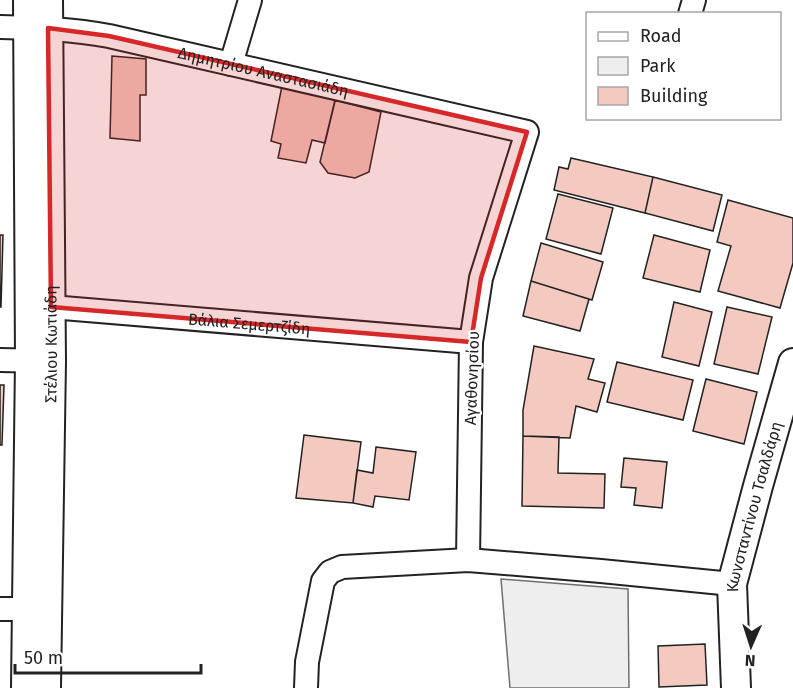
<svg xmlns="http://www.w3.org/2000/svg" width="793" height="688" viewBox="0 0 793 688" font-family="'Fira Sans',sans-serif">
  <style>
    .green { fill: #eee; stroke: #6f6f6f; stroke-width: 1.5 }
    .building { fill: #f3c9c0; stroke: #222; stroke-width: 1.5 }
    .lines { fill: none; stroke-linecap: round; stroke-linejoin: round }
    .minor-casing { stroke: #222; stroke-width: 26 }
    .tertiary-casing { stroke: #222; stroke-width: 32 }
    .minor { stroke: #fff; stroke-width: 22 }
    .tertiary { stroke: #fff; stroke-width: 28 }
    .marked { fill: #d62828; fill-opacity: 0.2; stroke: #d62828; stroke-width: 4.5; stroke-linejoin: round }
    .labels { text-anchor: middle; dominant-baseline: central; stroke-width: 4.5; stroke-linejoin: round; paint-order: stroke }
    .street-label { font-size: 16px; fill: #222; stroke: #fff }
  </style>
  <rect width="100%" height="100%" fill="#fff"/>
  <path class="green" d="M 501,579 L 628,589 L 629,688 L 510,688 Z"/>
  <path class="building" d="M 112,56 L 146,59 L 146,95 L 140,95 L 140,141 L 110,138 Z
    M 282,86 L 336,97 L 325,143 L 312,140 L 306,163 L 278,158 L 281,144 L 271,141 Z
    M 335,100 L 381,112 L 369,172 L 355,178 L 328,173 L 320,162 Z
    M 571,158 L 653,177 L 645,213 L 554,190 L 559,167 L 568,169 Z
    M 653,177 L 722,195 L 713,231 L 645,213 Z
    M 558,194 L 613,208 L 601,254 L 546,239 Z
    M 728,200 L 793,218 L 793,263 L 780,308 L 718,291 L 731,246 L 717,242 Z
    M 0,235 L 3,235 L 1,307 L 0,307 Z
    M 654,235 L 710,250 L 700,292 L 643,278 Z
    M 541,243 L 603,262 L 592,300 L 531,281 Z
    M 531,281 L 589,299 L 580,331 L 523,316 Z
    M 674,302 L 712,312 L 699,366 L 662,357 Z
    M 727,307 L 772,317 L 758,374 L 714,364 Z
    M 534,346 L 594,359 L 588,379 L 605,383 L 597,412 L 576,406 L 570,438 L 523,436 L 523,410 Z
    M 617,362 L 693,380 L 683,420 L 607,402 Z
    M 706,379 L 757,392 L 744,444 L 693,431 Z
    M 0,385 L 4,385 L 2,445 L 0,445 Z
    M 304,435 L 361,442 L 353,503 L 296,498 Z
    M 523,436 L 559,437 L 558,473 L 605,474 L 604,508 L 522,506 Z
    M 376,447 L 416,452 L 409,500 L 375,496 L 373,507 L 353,503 L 357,470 L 373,473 Z
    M 624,458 L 667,462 L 662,508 L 634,505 L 636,488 L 621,487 Z
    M 705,644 L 707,685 L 659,687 L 658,646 Z"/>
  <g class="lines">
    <defs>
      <g id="minor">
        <path d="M 690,14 L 694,0"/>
        <path id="s1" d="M 0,27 C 38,28 72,29 109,36 L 527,132 L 481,278 L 471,342 L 468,560"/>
        <path d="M 231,64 L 250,0"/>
        <path id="s2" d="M 36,308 L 51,307 L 471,342"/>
        <path d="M 0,360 L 47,361"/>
        <path d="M 0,609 L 27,609"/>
        <path d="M 306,688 L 307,662 L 323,581 L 330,572 L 342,567 L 468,560 L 601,571 L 732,584"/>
      </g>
      <g id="tertiary">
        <path d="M 26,688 L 30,360 L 28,0"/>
        <path id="s3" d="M 46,688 L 51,361 L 48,0"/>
        <path id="s4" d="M 736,688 L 732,584 L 758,486 L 793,363"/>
      </g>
    </defs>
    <use href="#minor" class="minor-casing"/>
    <use href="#tertiary" class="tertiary-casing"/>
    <use href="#minor" class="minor"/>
    <use href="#tertiary" class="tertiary"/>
  </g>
  <path class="marked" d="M 48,28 L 109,36 L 527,132 L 481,278 L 471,342 L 51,307 Z"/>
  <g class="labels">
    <g class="street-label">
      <text stroke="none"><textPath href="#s1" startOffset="268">Δημητρίου Αναστασιάδη</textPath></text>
      <text stroke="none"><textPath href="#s2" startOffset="214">Βάλια Σεμερτζίδη</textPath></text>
      <text stroke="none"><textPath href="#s3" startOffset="344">Στέλιου Κωτιάδη</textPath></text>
      <text transform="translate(472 378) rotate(-88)">Αγαθονησίου</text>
      <text stroke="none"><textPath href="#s4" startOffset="184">Κωνσταντίνου Τσαλδάρη</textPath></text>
    </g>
  </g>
  <rect x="586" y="12" width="195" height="108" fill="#ffffff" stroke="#a7a7a7" stroke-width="1.5"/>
  <rect x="598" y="32" width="30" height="9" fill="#ffffff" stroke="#a7a7a7" stroke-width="1.5"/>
  <text x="640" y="42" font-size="18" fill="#222222">Road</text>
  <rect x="598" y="57" width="30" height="18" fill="#eeeeee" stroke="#a7a7a7" stroke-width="1.5"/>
  <text x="640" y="72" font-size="18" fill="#222222">Park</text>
  <rect x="598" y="87" width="30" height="18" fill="#f3c9c0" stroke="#a7a7a7" stroke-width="1.5"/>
  <text x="640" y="102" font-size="18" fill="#222222">Building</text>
  <g transform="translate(751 646) rotate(183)" stroke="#ffffff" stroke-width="4.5" paint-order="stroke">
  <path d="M0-4.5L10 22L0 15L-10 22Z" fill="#222222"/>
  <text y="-9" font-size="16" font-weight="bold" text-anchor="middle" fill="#222222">N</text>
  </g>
  <path d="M15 664v9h186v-9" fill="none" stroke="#222222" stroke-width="3"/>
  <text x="24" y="664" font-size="18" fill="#222222" stroke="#ffffff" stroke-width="4.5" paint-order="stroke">50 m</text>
</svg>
